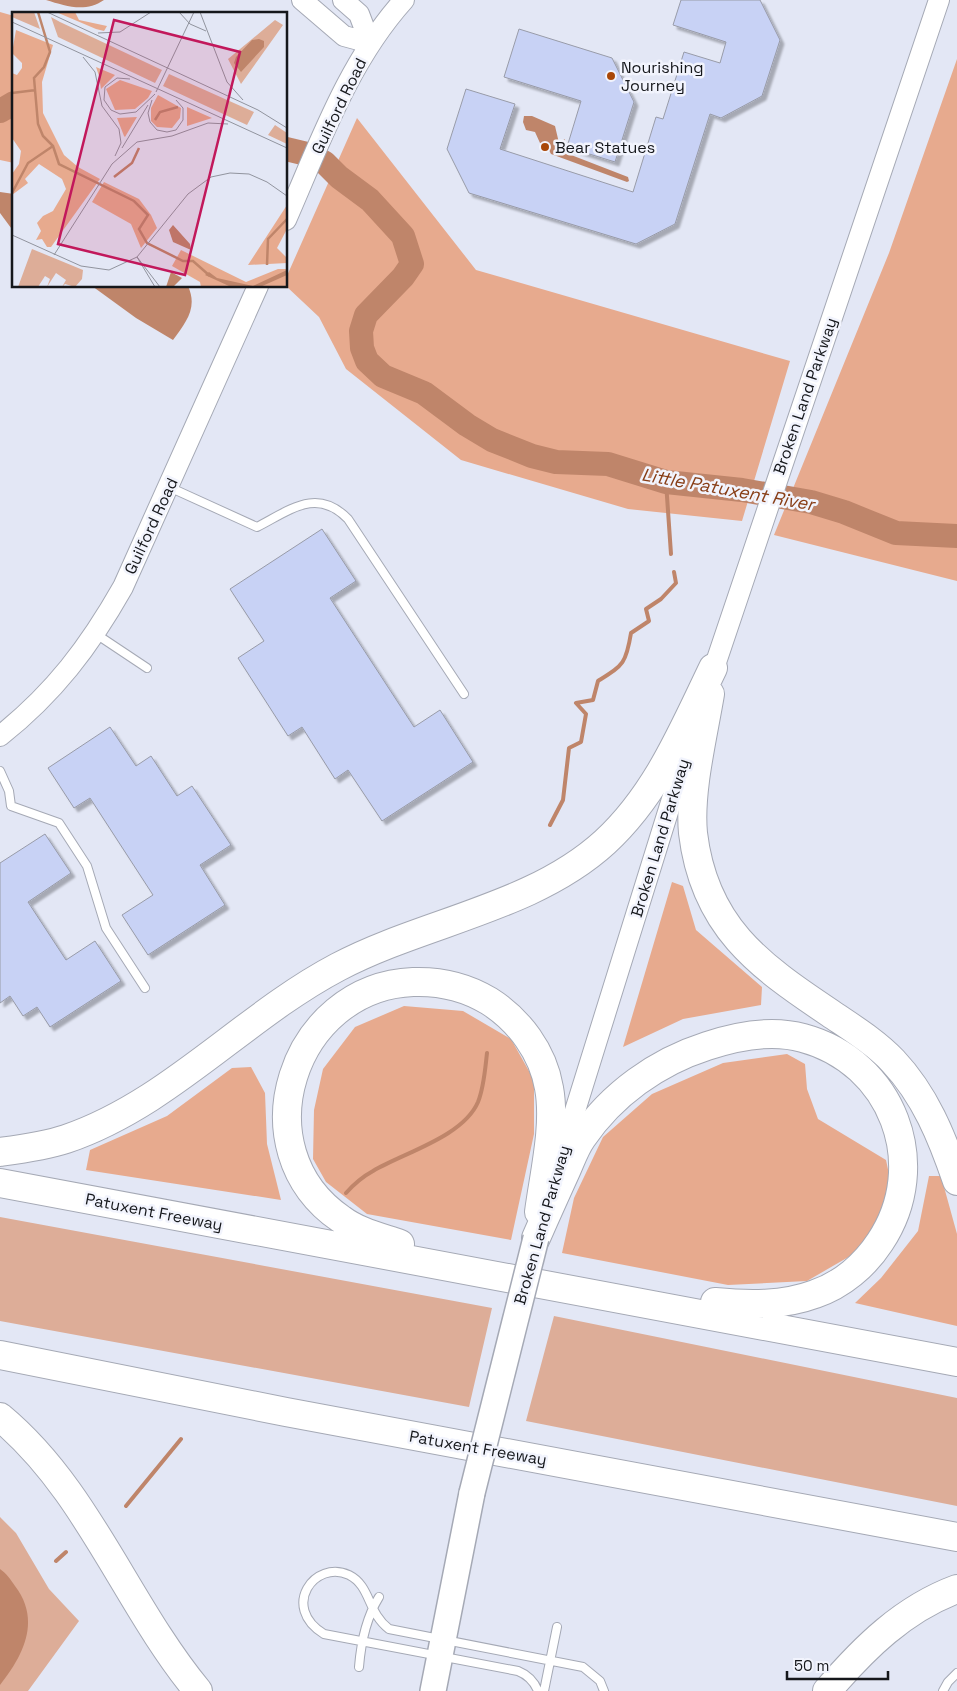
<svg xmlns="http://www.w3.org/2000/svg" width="957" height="1691" viewBox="0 0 957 1691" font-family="'Space Grotesk',sans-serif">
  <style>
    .green { fill: #ddad98 }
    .forest { fill: #e7aa8e }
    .water { fill: #bf856a }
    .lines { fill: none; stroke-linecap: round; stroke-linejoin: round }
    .stream { stroke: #bf856a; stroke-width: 4 }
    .river { stroke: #bf856a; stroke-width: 24 }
    .building { fill: #c8d2f5; stroke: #989ba8; filter: url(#shadow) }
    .service-casing { stroke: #a5a9b5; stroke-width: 10 }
    .tertiary-casing { stroke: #a5a9b5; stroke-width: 22 }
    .primary-casing { stroke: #a5a9b5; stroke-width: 28 }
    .motorway-casing { stroke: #a5a9b5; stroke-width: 30 }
    .service { stroke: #fff; stroke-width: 8 }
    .tertiary { stroke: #fff; stroke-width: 20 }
    .primary { stroke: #fff; stroke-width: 25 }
    .motorway { stroke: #fff; stroke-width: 28 }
    .primary-bridge-casing { stroke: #a5a9b5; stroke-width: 28; stroke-linecap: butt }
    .primary-bridge { stroke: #fff; stroke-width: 25 }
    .poi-dot { fill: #a94708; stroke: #f2f4fd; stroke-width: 2 }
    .labels { text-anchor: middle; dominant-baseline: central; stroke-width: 5; stroke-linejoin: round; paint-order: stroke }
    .poi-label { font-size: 16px; fill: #15171b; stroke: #f2f4fd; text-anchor: start }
    .street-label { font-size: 16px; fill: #15171b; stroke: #f2f4fd }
    .water-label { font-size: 18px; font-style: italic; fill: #883e17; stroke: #f2f4fd }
    .inset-river { fill: none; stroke: #bf856a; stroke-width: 2.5 }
    .inset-road { fill: none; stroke: #91949e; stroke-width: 1 }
    .view { fill: #c2185b; fill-opacity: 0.15; stroke: #c2185b; stroke-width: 2.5 }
    .inset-edge { fill: none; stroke: #15171b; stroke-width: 2.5 }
  </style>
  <defs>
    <filter id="shadow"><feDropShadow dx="4" dy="4" stdDeviation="1" flood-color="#0004"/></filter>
  </defs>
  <rect width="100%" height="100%" fill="#e3e7f5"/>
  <path class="green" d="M 0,1217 L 492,1308 L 469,1407 L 0,1321 Z
    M 554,1316 L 957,1398 L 957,1506 L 526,1421 Z
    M 0,1517 L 16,1533 L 49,1589 L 79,1621 L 28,1691 L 0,1691 Z"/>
  <path class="forest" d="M 0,12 L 14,16 L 14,163 L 0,160 Z
    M 957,59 L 957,581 L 774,535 L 889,253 Z
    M 357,118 L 476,270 L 790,361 L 742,521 L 628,509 L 461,460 L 346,369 L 319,317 L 286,286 L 286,278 Z
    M 672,882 L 683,886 L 696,930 L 762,987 L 761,1005 L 683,1019 L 623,1047 Z
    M 404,1006 L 463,1011 L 511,1039 L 534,1080 L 534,1134 L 511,1240 L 367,1214 L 326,1182 L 313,1159 L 314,1110 L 323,1069 L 355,1027 Z
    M 787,1054 L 805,1064 L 807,1089 L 818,1119 L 886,1160 L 892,1188 L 864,1248 L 807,1281 L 728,1285 L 562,1253 L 574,1198 L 603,1137 L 652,1094 L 723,1063 Z
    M 251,1067 L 265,1093 L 267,1144 L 281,1200 L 86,1170 L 90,1150 L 167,1116 L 232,1068 Z
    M 929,1176 L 941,1176 L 957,1234 L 957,1326 L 855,1303 L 881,1278 L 918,1231 Z"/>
  <path class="water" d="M 46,0 L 104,0 C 85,13 66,6 46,0 Z
    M 524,116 L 532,116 L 555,126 L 559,143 L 565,139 L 562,148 L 566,153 L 628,177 L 629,181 L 627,182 L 551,154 L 546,144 L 540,143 L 535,132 L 526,130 L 523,122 Z
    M 0,192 L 14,194 L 14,232 L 0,213 Z
    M 92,286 L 188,286 C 198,308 186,322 173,340 L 136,318 Z
    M 0,1569 C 6,1573 11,1580 15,1586 C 41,1620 24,1655 0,1685 Z"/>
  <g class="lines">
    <path class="stream" d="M 666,482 L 671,554
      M 550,825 L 563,800 L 569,748 L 581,742 L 586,714 L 576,703 L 593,700 L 598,681 C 623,665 626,664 631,633 L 649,621 L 646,609 L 661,599 L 676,583 L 674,572
      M 346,1193 C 354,1184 362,1177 373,1171 C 403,1153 463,1137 478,1102 C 484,1087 485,1070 487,1053
      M 126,1506 L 181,1439
      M 56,1561 L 66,1552"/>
    <path class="river" d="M 0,111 L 14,103
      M 286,149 L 311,155 L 325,163 L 339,177 L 370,200 L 403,236 L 412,264 L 403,277 L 366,315 L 361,331 L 362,348 L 367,361 L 383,376 L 424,393 L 467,425 L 492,440 L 532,456 L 556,462 L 608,464 L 666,482 L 742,490 L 811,502 L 844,512 L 896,533 L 957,536"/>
  </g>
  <path class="building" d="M 681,0 L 760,0 L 780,40 L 762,96 L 721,118 L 710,114 L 675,224 L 636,244 L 469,193 L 447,149 L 466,89 L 515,104 L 500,149 L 633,192 L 656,117 L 663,119 L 684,52 L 720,63 L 726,42 L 673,25 Z
    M 519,29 L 612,58 L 634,102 L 615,162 L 567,147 L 581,101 L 504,77 Z
    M 322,529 L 356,581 L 330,598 L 414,727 L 440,710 L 473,762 L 382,821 L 348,770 L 335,779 L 302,727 L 288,736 L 238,658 L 264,641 L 230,589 Z
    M 110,727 L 136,766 L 151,756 L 177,796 L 192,786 L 231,845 L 200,865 L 225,905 L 148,955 L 122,915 L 153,895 L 90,798 L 74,808 L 48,768 Z
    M 45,834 L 71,873 L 28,902 L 66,960 L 95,941 L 121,981 L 50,1027 L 37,1007 L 23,1016 L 10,996 L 0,1003 L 0,863 Z"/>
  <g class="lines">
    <defs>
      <path id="service" d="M 169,487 L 257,527 C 290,510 317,487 348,519 L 464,694
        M 96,634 L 147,668
        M 0,771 L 9,791 L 11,806 L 59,823 L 87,866 L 106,928 L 145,988
        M 359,1667 C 361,1642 366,1618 379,1597
        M 538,1691 C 534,1681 528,1675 518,1671 L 324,1634 C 280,1607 315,1559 349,1575 C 371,1586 367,1612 389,1629 L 583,1667 L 600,1681 L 604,1691
        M 544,1691 L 557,1627
        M 943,1691 L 948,1682 L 957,1673"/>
      <path id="tertiary" d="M 302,0 L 344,36 L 370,43
        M 343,0 L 359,14 L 370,43
        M 286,220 C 319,145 348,62 404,0
        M 710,680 L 939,0
        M 0,736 C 54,693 89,647 123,587 L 258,286
        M 560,1159 L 691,738"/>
      <path id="primary" d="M 433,1691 L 472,1493"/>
      <path id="motorway" d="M 710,694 C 703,736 689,792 693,833 C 704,926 758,965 830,1013 C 852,1028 875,1042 893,1061 C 925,1095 942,1137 957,1181
        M 0,1152 C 22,1149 45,1146 66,1139 C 169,1104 243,1017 338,967 C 423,922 533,908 605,842 C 657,794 683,730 713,668
        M 0,1183 L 957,1362
        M 536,1238 C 546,1215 556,1193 566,1171 C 571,1160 575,1148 582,1138 C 612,1094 657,1062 707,1046 C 737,1036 771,1029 803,1038 C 892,1062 932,1164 880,1242 C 865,1265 842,1285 815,1294 C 783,1306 748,1305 715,1302
        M 400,1244 C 380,1237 358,1232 341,1219 C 239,1149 292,987 413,982 C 440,981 466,987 489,1001 C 519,1020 543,1052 549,1088 C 556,1125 544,1174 539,1212
        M 0,1355 L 286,1412 L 957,1537
        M 0,1417 C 88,1490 126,1604 198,1691
        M 827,1691 C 864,1648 903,1609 957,1589"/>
    </defs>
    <use href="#service" class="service-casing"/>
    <use href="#tertiary" class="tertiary-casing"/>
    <use href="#primary" class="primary-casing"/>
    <use href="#motorway" class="motorway-casing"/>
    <use href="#service" class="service"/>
    <use href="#tertiary" class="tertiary"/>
    <use href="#primary" class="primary"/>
    <use href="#motorway" class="motorway"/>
    <defs>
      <path id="primary-bridge" d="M 472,1493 L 536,1238"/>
    </defs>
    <use href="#primary-bridge" class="primary-bridge-casing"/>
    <use href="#primary-bridge" class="primary-bridge"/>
  </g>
  <g class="poi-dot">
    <circle cx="611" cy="76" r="5"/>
    <circle cx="545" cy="147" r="5"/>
  </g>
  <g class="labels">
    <g class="poi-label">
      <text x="621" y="67">Nourishing<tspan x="621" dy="18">Journey</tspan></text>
      <text x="555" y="147">Bear Statues</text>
    </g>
    <g class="street-label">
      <text transform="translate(339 106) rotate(-64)">Guilford Road</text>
      <text transform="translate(805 396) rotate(-71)">Broken Land Parkway</text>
      <text transform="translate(151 526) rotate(-65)">Guilford Road</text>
      <text transform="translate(660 838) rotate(-73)">Broken Land Parkway</text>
      <text transform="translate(154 1212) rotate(11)">Patuxent Freeway</text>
      <text transform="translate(542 1225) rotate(-74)">Broken Land Parkway</text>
      <text transform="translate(478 1448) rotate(10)">Patuxent Freeway</text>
    </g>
    <g class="water-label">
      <text transform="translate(728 489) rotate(10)">Little Patuxent River</text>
    </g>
  </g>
  <g transform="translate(12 12)">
    <rect width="275" height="275" fill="#e3e7f5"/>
    <path d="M 0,0 L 22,0 L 28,17 L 0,5 ZM 39,5 L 48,10 L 150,58 L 143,71 L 46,25 ZM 263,8 L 271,13 L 229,72 L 216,47 ZM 157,62 L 242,100 L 235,113 L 151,74 ZM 263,113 L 275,121 L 275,132 L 256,123 ZM 20,237 L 71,258 L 70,267 L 63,275 L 53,272 L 50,275 L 54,268 L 44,261 L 35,275 L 38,267 L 33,264 L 26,275 L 6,275 Z" fill="#ddad98"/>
    <path d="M 44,0 L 63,0 L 67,8 L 95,14 L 92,19 L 84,17 ZM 4,18 L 41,33 L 30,70 L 31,101 L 52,143 L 66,155 L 88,167 L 39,235 L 35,235 L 30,227 L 24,228 L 29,219 L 25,211 L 31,204 L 41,199 L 54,177 L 50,167 L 27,152 L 13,167 L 16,171 L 0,183 L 0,162 L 7,152 L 9,139 L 0,126 L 0,61 L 5,63 L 10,56 L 10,51 L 0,41 ZM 84,55 L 103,63 L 89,77 L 87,64 ZM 108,68 L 140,79 L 136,86 L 123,97 L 103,98 L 94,77 ZM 146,83 L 169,96 L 168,106 L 160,116 L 145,115 L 139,109 L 139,96 ZM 175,95 L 200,106 L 175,114 ZM 125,105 L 113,125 L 112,124 L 105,106 ZM 92,170 L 127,187 L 139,203 L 145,216 L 129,236 L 119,212 L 80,190 ZM 275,193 L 275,217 L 265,236 L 275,246 L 275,251 L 236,253 ZM 169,238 L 234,270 L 266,257 L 275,257 L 275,275 L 189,275 L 188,270 L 160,254 Z" fill="#e7aa8e"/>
    <path d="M 247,27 L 252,29 L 252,35 L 229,60 L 222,51 L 224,45 L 240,28 ZM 161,213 L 178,232 L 179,238 L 161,230 L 157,218 ZM 275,258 L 275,263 L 248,275 L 217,274 L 193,263 L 197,260 L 205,266 L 241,274 ZM 159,260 L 170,266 L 161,275 L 154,275 Z" fill="#bf856a"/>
    <path class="inset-river" d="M 26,0 L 38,40 L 32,55 L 22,66 L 26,112 L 31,124 L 41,134 L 47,152 L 122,189 L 136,203 L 127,217 L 135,231 L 171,249 L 181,249 L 198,264M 0,81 L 24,78M 143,108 L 148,100 L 166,95M 102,165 L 120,151 L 127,136M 0,181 L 16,151 L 41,134M 255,253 L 256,227 L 275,207"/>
    <path class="inset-road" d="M 35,0 L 246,98 L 275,116M 167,0 L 178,12 L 194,19M 188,0 L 215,70 L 231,88M 0,10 L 275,136M 86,21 L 108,20 L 139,0M 71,45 L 83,60 L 90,94 L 107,117 L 109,131 L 103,144M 118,67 L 105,66 L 93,75 L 92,88 L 99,98 L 108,102 L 124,100 L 143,82M 144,80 L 182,0M 140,88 L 136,101 L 138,110 L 145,118 L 155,120 L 164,118 L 171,108 L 171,96 L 164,88M 110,136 L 136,93M 100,152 L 125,130 L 160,124 L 196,111 L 216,112M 0,223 L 69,254 L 97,258 L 125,245 L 176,182 L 199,165 L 218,161 L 237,162 L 255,170 L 275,184M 42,243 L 100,152M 125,245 L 148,275M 125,245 L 143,275"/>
    <path class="view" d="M 102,8 L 228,40 L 173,263 L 46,232 Z"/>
    <rect width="275" height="275" class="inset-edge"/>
  </g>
  <path d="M787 1671v8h101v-8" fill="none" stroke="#15171b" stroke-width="2.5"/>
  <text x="794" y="1671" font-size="15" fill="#15171b" stroke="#f2f4fd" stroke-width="4" paint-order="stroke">50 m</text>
</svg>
